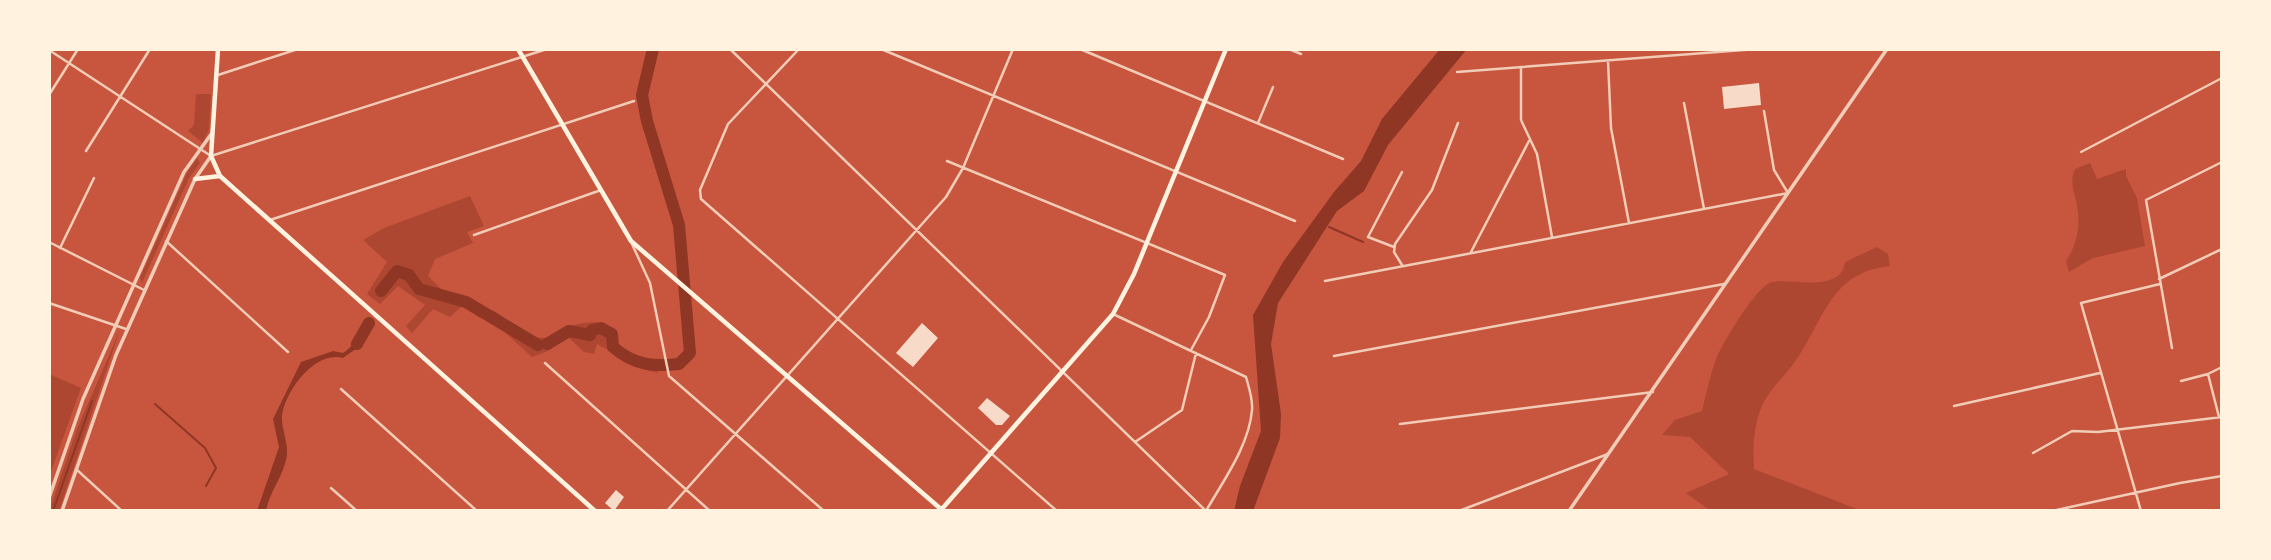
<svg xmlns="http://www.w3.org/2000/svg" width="2271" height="560" viewBox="0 0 2271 560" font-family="Montserrat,sans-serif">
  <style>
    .green { fill: #ae4732 }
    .water { fill: #8f3625 }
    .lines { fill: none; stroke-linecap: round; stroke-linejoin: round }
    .stream { stroke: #8f3625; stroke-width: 2 }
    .river { stroke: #8f3625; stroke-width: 12 }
    .building { fill: #f7dbc8 }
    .minor { stroke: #f1ccb7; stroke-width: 2.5 }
    .tertiary { stroke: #f1ccb7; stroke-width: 3.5 }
    .secondary { stroke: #fff3e0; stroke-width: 4.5 }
  </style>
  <rect width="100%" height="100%" fill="#c8553d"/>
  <path class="green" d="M 196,94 L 211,94 L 209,129 L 203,143 L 188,131 L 194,125 Z
    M 197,158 L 200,163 L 189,178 L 142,283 L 140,278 L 187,173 Z
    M 2090,163 L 2097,179 L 2126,169 L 2126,176 L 2137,198 L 2145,246 L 2093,258 L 2069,272 L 2066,261 C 2075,248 2080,230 2078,213 C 2077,196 2068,185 2075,169 Z
    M 470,196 L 484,226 L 467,232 L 473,243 L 435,259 L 428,276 L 444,292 L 496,312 L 530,337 L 546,338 C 560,329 586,318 604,324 C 614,328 615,340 618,348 L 656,364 L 658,373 L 646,370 L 597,344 L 594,354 L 584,352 L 568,337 L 548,351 L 532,357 L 489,318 L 478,317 L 463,305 L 450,317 L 433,309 L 412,333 L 406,326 L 425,305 L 398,286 L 380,304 L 367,294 L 387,262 L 363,240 L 384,228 Z
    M 1877,247 L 1888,254 L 1890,266 C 1829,272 1824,322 1794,363 C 1783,378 1766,393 1760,411 C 1753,430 1753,450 1754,469 L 1862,511 L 1711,511 L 1686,493 L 1729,474 L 1690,437 L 1662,435 L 1675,420 L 1702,411 C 1706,394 1710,376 1716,359 C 1723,343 1756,286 1772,282 C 1789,278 1831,291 1843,270 C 1844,267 1844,263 1847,261 Z
    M 120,330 L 59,511 L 49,511 L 77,429 Z
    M 49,374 L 81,388 L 49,477 Z"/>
  <path class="water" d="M 1440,49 L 1467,49 L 1388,145 L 1364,191 L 1337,211 L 1278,303 L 1271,344 L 1281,414 L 1280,438 L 1253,511 L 1234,511 L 1240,486 L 1261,431 L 1253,315 L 1283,262 L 1334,192 L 1361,161 L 1382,119 Z
    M 365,331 L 360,346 L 343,358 C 315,350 285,391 282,416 C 281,430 290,445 286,460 C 282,478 269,493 266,511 L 257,511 L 279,447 L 273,419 L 301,362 L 333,351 L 343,353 C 353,347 355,338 365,331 Z"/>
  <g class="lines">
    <path class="stream" d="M 1329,227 L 1363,242
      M 155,404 L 205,448 L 216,468 L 206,486
      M 53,511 L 92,401"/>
    <path class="river" d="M 381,291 L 397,271 L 409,275 L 419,289 L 466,302 L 538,345
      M 357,344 L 369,323
      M 547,344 L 569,331 L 590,335 L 592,330 L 601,328 L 612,334 L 613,347 C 634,365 653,367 679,364 L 690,353 L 679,225 L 647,121 L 642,95 L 653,49"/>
  </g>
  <path class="building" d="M 1759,83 L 1761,105 L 1724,109 L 1722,87 Z
    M 922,323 L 938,338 L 913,367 L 896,353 Z
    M 987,398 L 1010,416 L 1002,425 L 996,425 L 978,408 Z
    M 616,490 L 624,497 L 614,511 L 605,503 Z"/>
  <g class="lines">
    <path class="minor" d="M 730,49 L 1206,511
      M 799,49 L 728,124 L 700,190 L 701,199 L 1057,511
      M 881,49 L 1295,221
      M 1080,49 L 1343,159
      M 1289,49 L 1301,54
      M 49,50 L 211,156 L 547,49
      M 1608,61 L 1611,128 L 1629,223
      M 1521,67 L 1521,120 L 1537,154 L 1552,237
      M 1457,72 L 1757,49
      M 218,75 L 298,49
      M 49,95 L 78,49
      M 1684,103 L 1704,209
      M 1258,123 L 1273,87
      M 86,151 L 150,49
      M 2081,152 L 2222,78
      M 947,161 L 1225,275 L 1209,317 L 1191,350
      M 270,220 L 634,101
      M 474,235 L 601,190
      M 166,241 L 288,352
      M 49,242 L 144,290
      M 632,244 L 650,283 L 669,376 L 824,511
      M 1394,247 L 1368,237 L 1402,172
      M 60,248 L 94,178
      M 1471,252 L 1529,141
      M 1402,265 L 1394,252 L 1395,244 L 1432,190 L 1458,123
      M 2159,279 L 2222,249
      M 1325,281 L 1788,193 L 1774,170 L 1764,111
      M 49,303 L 126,329
      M 1113,314 L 1246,377 C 1249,388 1253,399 1252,410 C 1249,446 1223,481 1206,511
      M 2172,348 L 2146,200 L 2222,162
      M 1334,356 L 1724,284
      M 545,363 L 710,511
      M 2181,381 L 2208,374
      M 341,389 L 477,511
      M 1954,406 L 2100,373
      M 2219,417 L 2208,374 L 2222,367
      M 1400,424 L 1653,392
      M 1135,442 L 1182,410 L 1196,353
      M 2033,453 L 2072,431 L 2098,432 L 2222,417
      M 76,469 L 122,511
      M 331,488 L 357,511
      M 667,511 L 946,197 L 963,168 L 1013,49
      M 1459,511 L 1608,454
      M 2052,511 L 2180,483 L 2222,476
      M 2141,511 L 2081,303 L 2160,284"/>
    <path class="tertiary" d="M 49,498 L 83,399 L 184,172 L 212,133
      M 62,511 L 116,355 L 195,179 L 211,156
      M 1569,511 L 1887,49"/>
    <path class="secondary" d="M 218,49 L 211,156 L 220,176 L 595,511
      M 518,49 L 631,241 L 942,510
      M 195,179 L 220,176
      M 941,510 L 1113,314 L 1134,274 L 1226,49"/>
  </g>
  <rect width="2271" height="560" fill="none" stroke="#fff3e0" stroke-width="102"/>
</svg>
